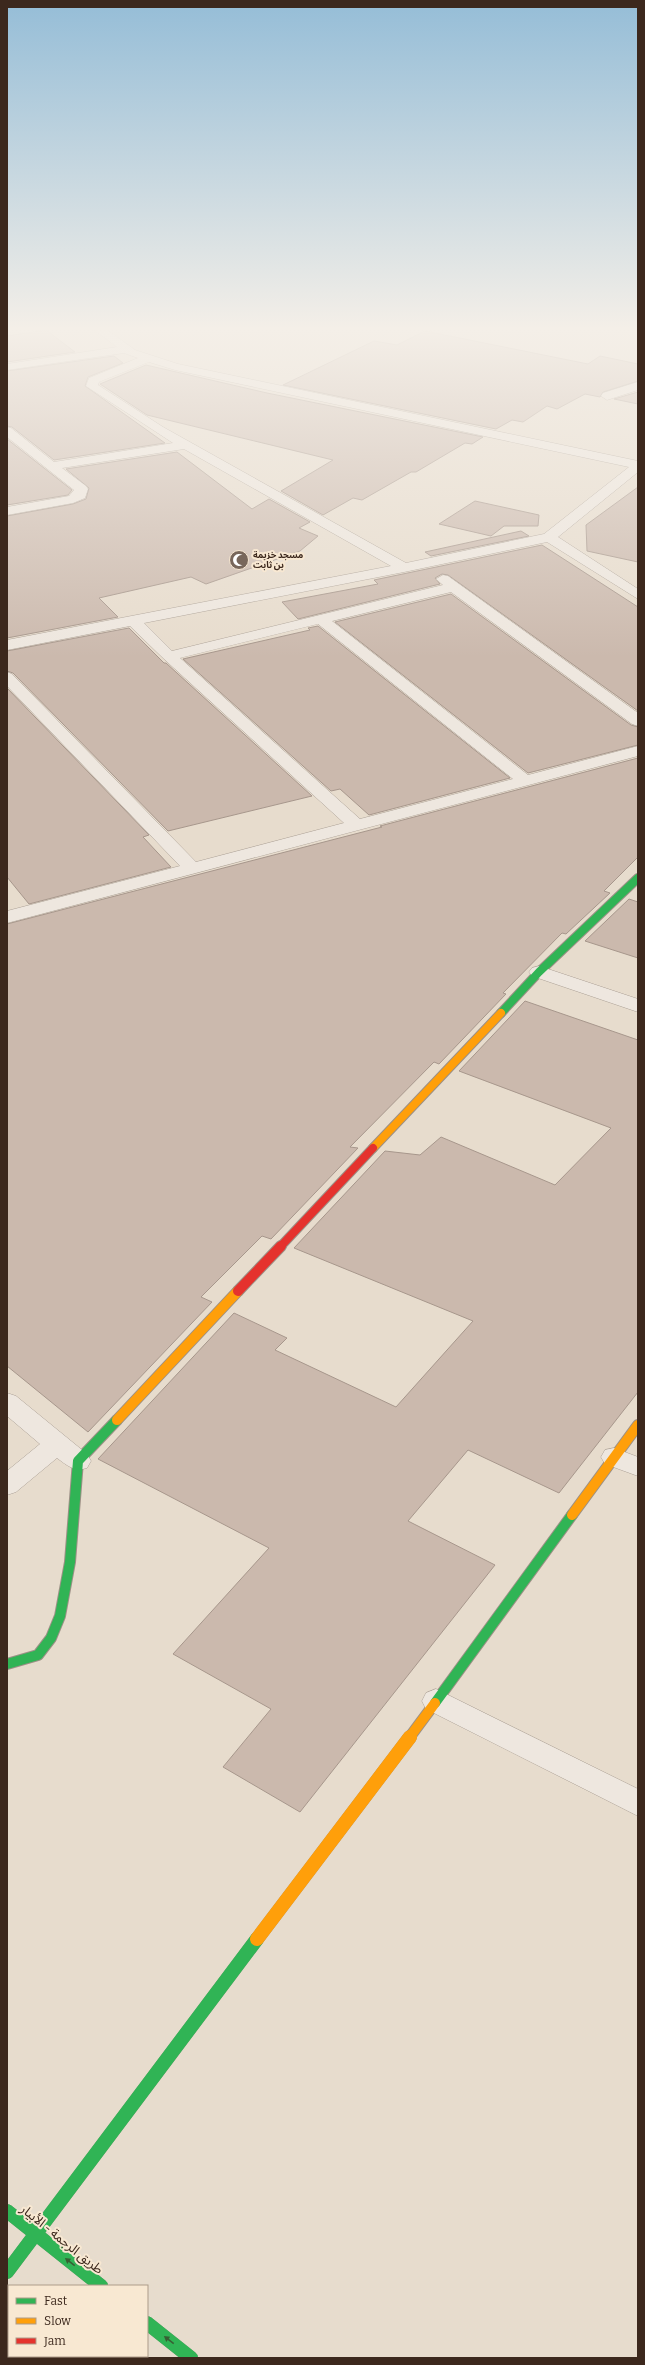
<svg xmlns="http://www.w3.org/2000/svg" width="645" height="2365" viewBox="0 0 645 2365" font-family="Bitter,'Noto Sans Arabic',serif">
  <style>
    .building { fill: #cbb9ad; stroke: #a7978c }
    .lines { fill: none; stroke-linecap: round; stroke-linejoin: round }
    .street-casing { stroke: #aca196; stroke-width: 1 }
    .fast-far2-casing { stroke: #9c9086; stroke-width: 10 }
    .fast-far1-casing { stroke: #9c9086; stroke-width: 12 }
    .fast-casing { stroke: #9c9086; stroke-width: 14 }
    .slow-far2-casing { stroke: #9c9086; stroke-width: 10 }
    .slow-far1-casing { stroke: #9c9086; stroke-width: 12 }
    .slow-casing { stroke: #9c9086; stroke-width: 14 }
    .jam-far2-casing { stroke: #9c9086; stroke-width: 10 }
    .jam-far1-casing { stroke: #9c9086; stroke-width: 12 }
    .jam-casing { stroke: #9c9086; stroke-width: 14 }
    .street { fill: #eee7df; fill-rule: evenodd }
    .fast-far2 { stroke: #30b455; stroke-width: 8 }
    .fast-far1 { stroke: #30b455; stroke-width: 10 }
    .fast { stroke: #30b455; stroke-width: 14 }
    .slow-far2 { stroke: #ff9f0a; stroke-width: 8 }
    .slow-far1 { stroke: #ff9f0a; stroke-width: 10 }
    .slow { stroke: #ff9f0a; stroke-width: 14 }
    .jam-far2 { stroke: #e5322d; stroke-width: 8 }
    .jam-far1 { stroke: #e5322d; stroke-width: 10 }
    .jam { stroke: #e5322d; stroke-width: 14 }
    .oneway { fill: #376033 }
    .labels { text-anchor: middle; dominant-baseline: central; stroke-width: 4; stroke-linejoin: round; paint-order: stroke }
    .far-poi-label { font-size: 9px; font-weight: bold; fill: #3c281d; stroke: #f8e8d2; text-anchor: start }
    .near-street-label { font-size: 13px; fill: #3c281d; stroke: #f8e8d2 }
  </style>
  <rect width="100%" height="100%" fill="#e7dccd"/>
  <path class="building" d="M 46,330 L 75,352 L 7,362 L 7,336 Z
    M 425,331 L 588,364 L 600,356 L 638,364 L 638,381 L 603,392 L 600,397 L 585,394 L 557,409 L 547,406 L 523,422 L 512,420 L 496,429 L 283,385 L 374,341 L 397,345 Z
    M 114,356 L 123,363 L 88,377 L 85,386 L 165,443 L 54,460 L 12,427 L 7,426 L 7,371 Z
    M 146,365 L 267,393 L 483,437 L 472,444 L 465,443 L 416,472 L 411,472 L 362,500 L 353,498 L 323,515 L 281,491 L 333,460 L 147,415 L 100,384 Z
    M 638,392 L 638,404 L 614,399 Z
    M 7,439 L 72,490 L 68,495 L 7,505 Z
    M 177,452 L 252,509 L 269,499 L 310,522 L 299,528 L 318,536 L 300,551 L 206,584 L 191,577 L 99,598 L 118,617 L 7,638 L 7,516 L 73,504 L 86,499 L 89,488 L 66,469 Z
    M 638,487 L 638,562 L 587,551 L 586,525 Z
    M 475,501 L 539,515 L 538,526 L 504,526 L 491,536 L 439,524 Z
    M 521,531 L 529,536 L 431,556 L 425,552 Z
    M 542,545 L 638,607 L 638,711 L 448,575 L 442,574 L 435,578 L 440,584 L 298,619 L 282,602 L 378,584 L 374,580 Z
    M 451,594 L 631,725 L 638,727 L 638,745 L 528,773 L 335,622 Z
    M 318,626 L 510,778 L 369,815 L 340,789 L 331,791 L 183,659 L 310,630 L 308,628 Z
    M 129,628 L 164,663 L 166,663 L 312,796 L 168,831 L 13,673 L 7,671 L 7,651 Z
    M 7,688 L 149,835 L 143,837 L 171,867 L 29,904 L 7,877 Z
    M 638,758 L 638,857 L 604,891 L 610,893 L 566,934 L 562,933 L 503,993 L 506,994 L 439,1064 L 434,1062 L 350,1147 L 358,1148 L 271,1239 L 262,1236 L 201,1297 L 212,1302 L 88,1432 L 7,1366 L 7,924 L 382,827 L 380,826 Z
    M 629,899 L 638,902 L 638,958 L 585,941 Z
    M 525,1001 L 638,1040 L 638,1392 L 559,1493 L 468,1450 L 408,1521 L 495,1565 L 300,1812 L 223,1767 L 271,1709 L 173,1654 L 269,1548 L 98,1459 L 234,1313 L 287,1338 L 275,1350 L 396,1407 L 473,1321 L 294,1248 L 385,1151 L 420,1155 L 441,1137 L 555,1185 L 611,1128 L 459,1071 Z"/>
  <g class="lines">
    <defs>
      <path id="street" d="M 89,326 L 102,326 L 135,350 L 178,364 L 638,461 L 638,472 L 558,537 L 638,589 L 638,599 L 547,542 L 404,572 L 144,623 L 172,651 L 443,585 L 436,579 L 443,575 L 448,576 L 638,713 L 638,726 L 632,724 L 451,592 L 332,621 L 528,775 L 638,746 L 638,756 L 7,923 L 7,911 L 180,866 L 7,686 L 7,672 L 12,674 L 196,862 L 344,823 L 164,659 L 130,626 L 7,650 L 7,640 L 391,566 L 184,449 L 62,468 L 86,486 L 88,489 L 85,498 L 73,503 L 7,515 L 7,507 L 69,496 L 74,490 L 7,437 L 7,427 L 11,428 L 54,462 L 173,443 L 86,386 L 89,378 L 138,358 L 124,353 L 7,370 L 7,364 L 117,347 ZM 149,362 L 175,370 L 629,467 L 544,534 L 406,563 L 163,427 L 98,385 L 99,382 ZM 318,624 L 513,779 L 360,819 L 180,658 Z
        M 638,382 L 638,390 L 607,400 L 601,396 L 603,393 Z
        M 539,966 L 638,999 L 638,1012 L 532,976 L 529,972 L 532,968 Z
        M 7,1393 L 16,1396 L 87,1454 L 91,1461 L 87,1468 C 74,1472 68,1466 57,1458 L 16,1492 L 7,1495 L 7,1471 L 40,1444 L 7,1416 Z
        M 614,1448 L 638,1457 L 638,1476 L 605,1464 L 601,1457 L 605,1450 Z
        M 436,1689 L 638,1789 L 638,1816 L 426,1709 L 422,1701 L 426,1693 Z"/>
      <path id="fast-far2" d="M 501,1013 L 539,972 L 638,878"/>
      <path id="fast-far1" d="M 7,1664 L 38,1655 L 51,1638 L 60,1616 L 70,1562 L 78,1461 L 117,1420
        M 435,1703 L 572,1515"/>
      <path id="fast" d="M 7,2211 L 101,2286
        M 7,2272 L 257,1939
        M 7,2318 L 9,2320
        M 147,2323 L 191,2358"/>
      <path id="slow-far2" d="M 373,1148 L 501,1013"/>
      <path id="slow-far1" d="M 117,1420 L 238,1291
        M 572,1515 L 638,1425
        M 409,1738 L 435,1703"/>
      <path id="slow" d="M 257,1939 L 410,1737"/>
      <path id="jam-far2" d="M 280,1247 L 373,1148"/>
      <path id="jam-far1" d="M 238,1291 L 281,1246"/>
      <path id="jam" d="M 53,2356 L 55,2358"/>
    </defs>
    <use href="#street" class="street-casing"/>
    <use href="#fast-far2" class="fast-far2-casing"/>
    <use href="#fast-far1" class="fast-far1-casing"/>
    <use href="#fast" class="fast-casing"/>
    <use href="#slow-far2" class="slow-far2-casing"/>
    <use href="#slow-far1" class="slow-far1-casing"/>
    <use href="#slow" class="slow-casing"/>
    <use href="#jam-far2" class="jam-far2-casing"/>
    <use href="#jam-far1" class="jam-far1-casing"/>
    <use href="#jam" class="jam-casing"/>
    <use href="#street" class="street"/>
    <use href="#fast-far2" class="fast-far2"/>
    <use href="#fast-far1" class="fast-far1"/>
    <use href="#fast" class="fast"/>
    <use href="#slow-far2" class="slow-far2"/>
    <use href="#slow-far1" class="slow-far1"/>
    <use href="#slow" class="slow"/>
    <use href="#jam-far2" class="jam-far2"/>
    <use href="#jam-far1" class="jam-far1"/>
    <use href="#jam" class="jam"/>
  </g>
  <defs><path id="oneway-solid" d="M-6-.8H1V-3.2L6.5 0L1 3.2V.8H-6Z"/></defs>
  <g class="oneway">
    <use href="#oneway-solid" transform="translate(70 2262) rotate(-142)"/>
    <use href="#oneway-solid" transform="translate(169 2340) rotate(-142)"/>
  </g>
  <linearGradient id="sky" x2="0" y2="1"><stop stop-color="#95bdd7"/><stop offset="0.5" stop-color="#f4efe8"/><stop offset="1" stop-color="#f4efe8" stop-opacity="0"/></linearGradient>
  <rect width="645" height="657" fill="url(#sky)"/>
  <defs>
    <symbol id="mosque-disc" viewBox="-11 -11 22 22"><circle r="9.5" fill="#78675b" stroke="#f8e8d2"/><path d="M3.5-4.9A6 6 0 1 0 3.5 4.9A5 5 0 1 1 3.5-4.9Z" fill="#fff"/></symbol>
  </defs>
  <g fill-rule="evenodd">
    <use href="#mosque-disc" x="228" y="549" width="22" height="22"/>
  </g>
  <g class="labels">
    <g class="far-poi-label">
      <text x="253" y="555">مسجد خزيمة<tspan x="253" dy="10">بن ثابت</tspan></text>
    </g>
    <g class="near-street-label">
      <text transform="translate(62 2239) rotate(39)">طريق الرجمة - الأبيار</text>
    </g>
  </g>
  <rect width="645" height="2365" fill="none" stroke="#3c281d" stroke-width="16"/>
  <rect x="8" y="2285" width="140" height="72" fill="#f8e8d2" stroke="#ad9b8a"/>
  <rect x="16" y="2298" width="20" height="6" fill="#30b455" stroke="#ad9b8a"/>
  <text x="44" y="2305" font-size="12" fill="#3c281d">Fast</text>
  <rect x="16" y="2318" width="20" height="6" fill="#ff9f0a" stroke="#ad9b8a"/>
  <text x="44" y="2325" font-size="12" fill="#3c281d">Slow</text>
  <rect x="16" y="2338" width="20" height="6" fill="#e5322d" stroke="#ad9b8a"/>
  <text x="44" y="2345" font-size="12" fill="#3c281d">Jam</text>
</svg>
